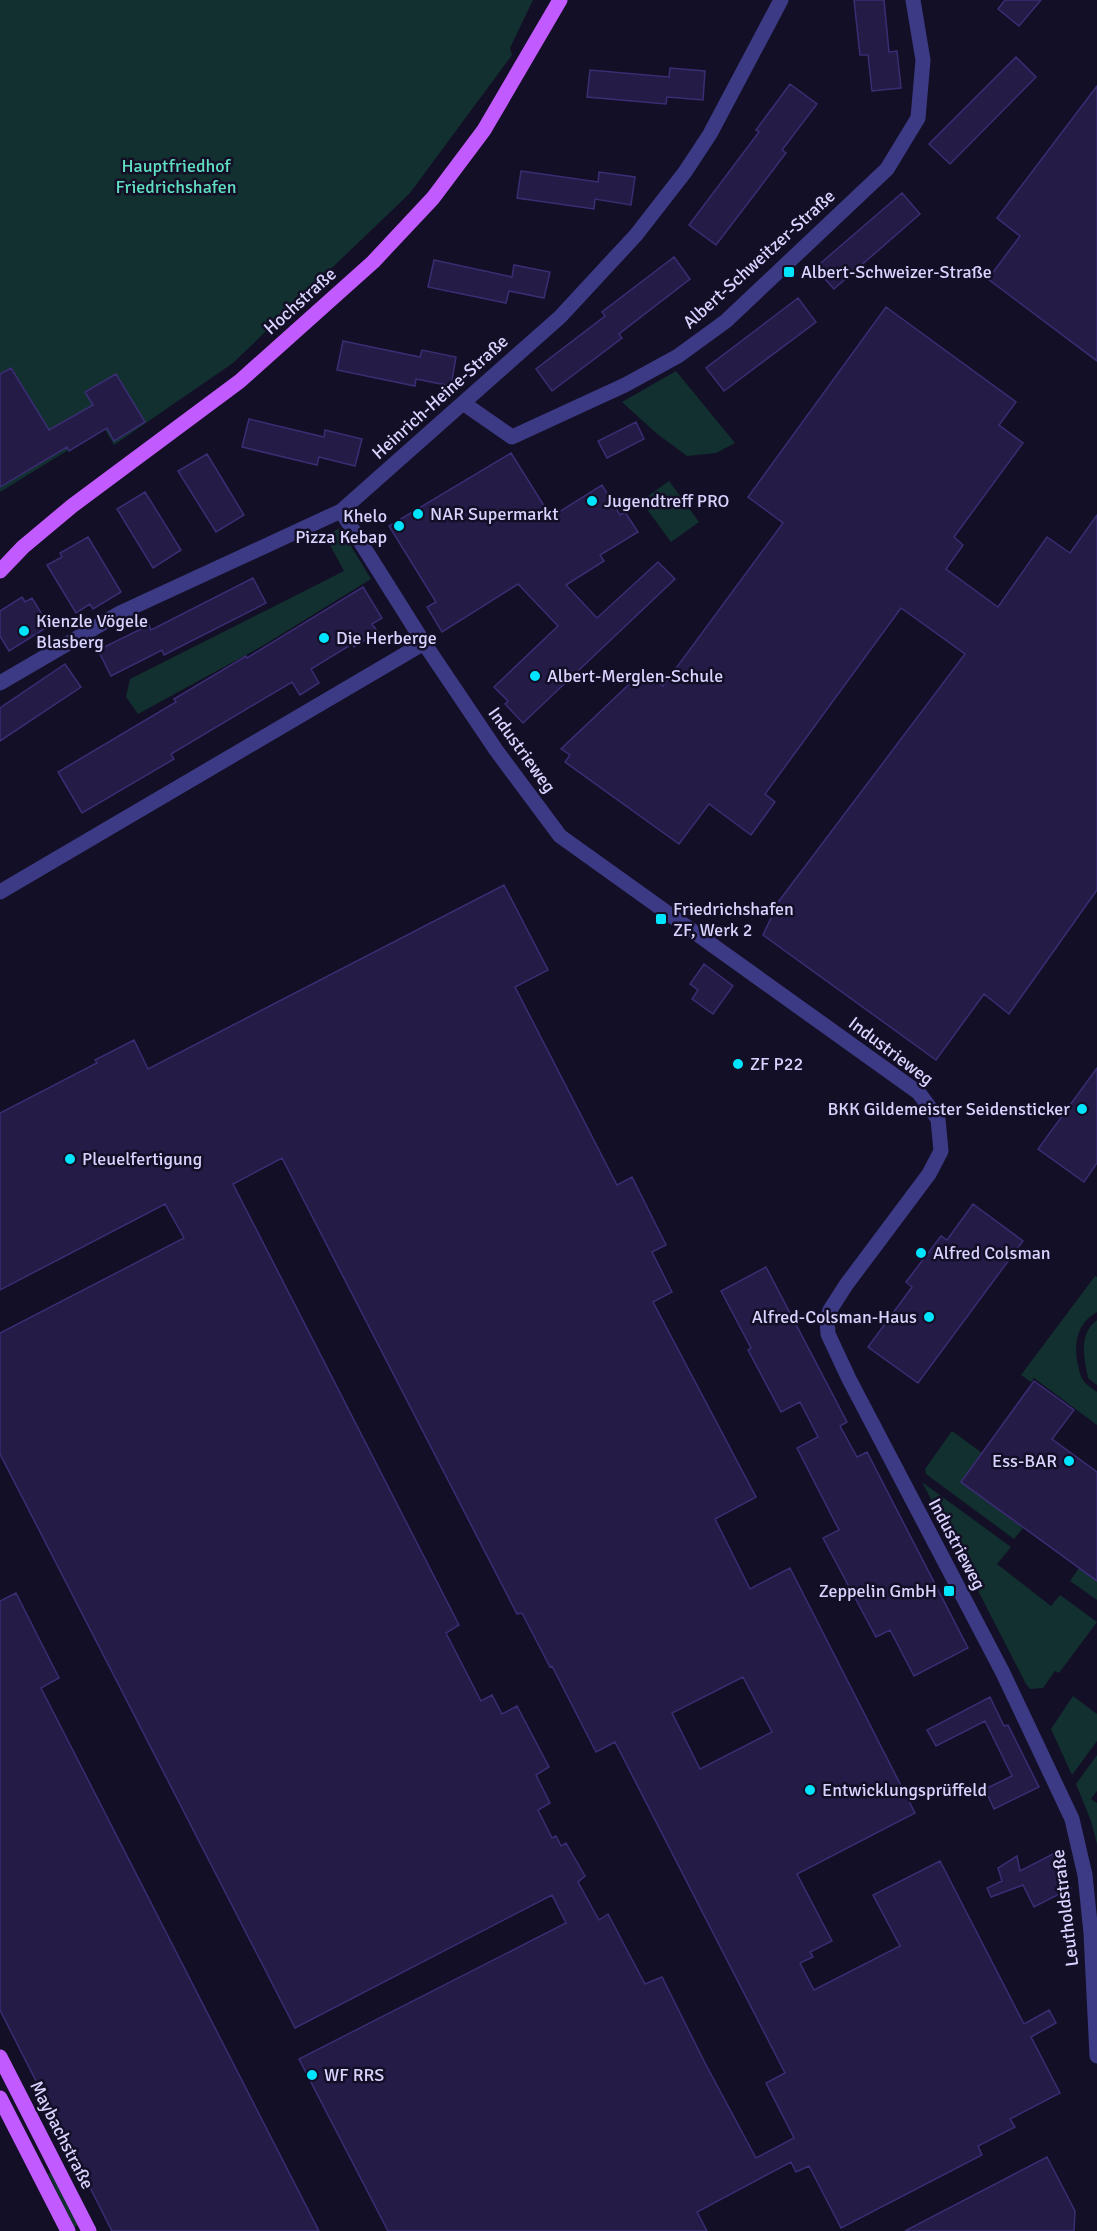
<svg xmlns="http://www.w3.org/2000/svg" width="1097" height="2231" viewBox="0 0 1097 2231" font-family="Signika,sans-serif">
  <style>
    .green { fill: #12302f }
    .building { fill: #241b47; stroke: #3b2d73; stroke-width: 1.5; fill-rule: evenodd }
    .lines { fill: none; stroke-linecap: round; stroke-linejoin: round }
    .minor { stroke: #3d3a85; stroke-width: 15 }
    .major { stroke: #c25bff; stroke-width: 15 }
    .poi-dot { fill: #00e5ff; stroke: #130f26; stroke-width: 2 }
    .labels { text-anchor: middle; dominant-baseline: central; stroke-width: 5; stroke-linejoin: round; paint-order: stroke }
    .park-label { font-size: 18px; fill: #5fe0c0; stroke: #130f26 }
    .street-label { font-size: 18px; fill: #d9d4ff; stroke: #130f26 }
    .poi-label { font-size: 18px; fill: #d9d4ff; stroke: #130f26; text-anchor: start }
  </style>
  <rect width="100%" height="100%" fill="#130f26"/>
  <path class="green" d="M 0,0 L 533,0 L 510,48 L 512,55 L 410,193 L 233,363 L 114,445 L 104,428 L 0,492 Z
    M 676,371 L 735,443 L 716,453 L 687,456 L 656,433 L 622,402 Z
    M 669,481 L 699,522 L 671,542 L 641,501 Z
    M 340,528 L 371,579 L 264,645 L 138,714 L 126,697 L 130,679 L 344,571 L 325,536 Z
    M 1095,1276 L 1097,1277 L 1097,1312 C 1078,1323 1074,1340 1077,1361 C 1079,1367 1079,1374 1083,1380 C 1086,1385 1092,1388 1097,1392 L 1097,1425 L 1034,1378 L 1031,1382 L 1021,1375 Z
    M 1097,1320 L 1097,1385 L 1088,1378 C 1084,1357 1078,1335 1097,1320 Z
    M 952,1431 L 982,1453 L 961,1482 L 1023,1528 L 1014,1539 L 926,1474 L 925,1469 Z
    M 922,1482 L 1011,1547 L 997,1564 L 1051,1606 L 1060,1595 L 1097,1622 L 1059,1673 L 1055,1671 L 1043,1688 L 1030,1689 L 1026,1684 Z
    M 1079,1568 L 1097,1581 L 1097,1600 L 1070,1581 Z
    M 1073,1696 L 1097,1714 L 1097,1741 L 1072,1775 L 1051,1729 Z
    M 1097,1755 L 1097,1791 L 1091,1799 L 1097,1803 L 1097,1844 L 1091,1821 L 1076,1784 Z
    M 51,2172 L 78,2225 L 74,2227 L 48,2174 Z"/>
  <path class="building" d="M 854,0 L 884,0 L 889,52 L 897,51 L 901,88 L 872,91 L 868,55 L 860,55 Z
    M 1005,0 L 1041,0 L 1019,26 L 998,9 Z
    M 1016,57 L 1036,77 L 950,164 L 929,144 Z
    M 670,68 L 705,71 L 703,100 L 667,97 L 666,104 L 587,97 L 590,70 L 669,77 Z
    M 790,84 L 817,104 L 782,150 L 786,153 L 716,245 L 689,225 L 759,132 L 756,130 Z
    M 1097,86 L 1097,361 L 988,279 L 1020,236 L 997,218 Z
    M 521,171 L 598,182 L 599,172 L 635,177 L 631,205 L 595,199 L 594,209 L 517,198 Z
    M 902,193 L 920,214 L 834,289 L 815,268 Z
    M 674,257 L 690,279 L 619,334 L 622,338 L 552,391 L 536,369 L 605,316 L 602,312 Z
    M 434,260 L 512,277 L 514,265 L 550,272 L 544,298 L 509,291 L 506,303 L 428,287 Z
    M 798,298 L 816,322 L 724,391 L 706,368 Z
    M 886,307 L 1016,402 L 999,425 L 1023,443 L 954,537 L 963,545 L 946,569 L 998,607 L 1047,537 L 1070,553 L 1097,515 L 1097,890 L 1009,1014 L 984,994 L 936,1060 L 763,935 L 779,901 L 965,654 L 901,608 L 765,794 L 775,802 L 751,835 L 709,804 L 679,844 L 565,762 L 570,755 L 561,749 L 643,671 L 663,686 L 783,523 L 748,497 Z
    M 343,341 L 420,357 L 422,350 L 456,357 L 451,386 L 416,379 L 415,386 L 337,370 Z
    M 11,368 L 49,430 L 93,405 L 85,392 L 116,374 L 145,422 L 114,441 L 107,428 L 69,451 L 67,447 L 0,487 L 0,374 Z
    M 249,419 L 324,437 L 325,430 L 362,439 L 355,466 L 319,457 L 317,465 L 242,447 Z
    M 636,422 L 644,439 L 607,458 L 598,441 Z
    M 511,453 L 551,517 L 602,485 L 620,515 L 625,512 L 638,532 L 600,555 L 604,561 L 566,585 L 597,618 L 658,562 L 675,579 L 523,723 L 505,704 L 508,701 L 494,687 L 558,626 L 518,584 L 442,632 L 427,607 L 436,602 L 389,526 Z
    M 207,454 L 244,515 L 216,532 L 178,471 Z
    M 145,492 L 181,550 L 153,568 L 117,509 Z
    M 88,537 L 121,592 L 93,609 L 90,604 L 76,613 L 47,565 L 62,557 L 60,553 Z
    M 253,578 L 266,603 L 164,655 L 162,650 L 111,676 L 98,650 L 149,625 L 151,630 Z
    M 363,587 L 382,618 L 372,624 L 378,632 L 354,647 L 352,644 L 311,669 L 319,683 L 300,695 L 292,682 L 171,754 L 174,759 L 82,813 L 58,772 L 176,702 L 174,699 L 246,656 L 247,658 Z
    M 22,597 L 25,602 L 32,598 L 49,626 L 9,651 L 0,636 L 0,611 Z
    M 65,664 L 81,687 L 0,741 L 0,708 Z
    M 504,885 L 548,970 L 515,987 L 617,1185 L 632,1177 L 666,1245 L 652,1252 L 672,1292 L 653,1302 L 756,1497 L 715,1519 L 750,1589 L 790,1568 L 915,1813 L 797,1874 L 832,1941 L 810,1952 L 813,1957 L 800,1963 L 814,1990 L 900,1946 L 873,1895 L 940,1861 L 1024,2024 L 1049,2010 L 1056,2023 L 1031,2037 L 1060,2093 L 1010,2119 L 1015,2127 L 978,2146 L 982,2155 L 841,2228 L 809,2166 L 796,2172 L 791,2162 L 697,2212 L 707,2231 L 388,2231 L 299,2059 L 566,1923 L 552,1895 L 295,2028 L 0,1454 L 0,1333 L 184,1238 L 165,1204 L 0,1290 L 0,1113 L 97,1063 L 95,1060 L 134,1040 L 148,1069 ZM 282,1158 L 517,1614 L 522,1613 L 550,1667 L 552,1666 L 596,1752 L 615,1742 L 785,2073 L 766,2083 L 794,2138 L 756,2158 L 705,2063 L 662,1977 L 645,1984 L 608,1914 L 599,1920 L 578,1882 L 585,1876 L 566,1843 L 561,1846 L 556,1836 L 552,1838 L 538,1810 L 550,1803 L 536,1775 L 549,1767 L 517,1706 L 502,1714 L 492,1695 L 481,1701 L 446,1633 L 459,1625 L 233,1184 ZM 743,1677 L 772,1732 L 700,1769 L 672,1713 Z
    M 704,964 L 733,986 L 713,1014 L 692,999 L 698,990 L 690,984 Z
    M 1097,1068 L 1097,1163 L 1084,1182 L 1038,1149 Z
    M 973,1204 L 1023,1241 L 918,1383 L 868,1347 L 912,1287 L 906,1282 L 941,1236 L 947,1240 Z
    M 766,1267 L 847,1422 L 840,1426 L 857,1457 L 867,1452 L 968,1648 L 914,1676 L 890,1630 L 876,1637 L 823,1538 L 839,1530 L 797,1448 L 818,1437 L 800,1402 L 781,1412 L 748,1350 L 751,1348 L 721,1291 Z
    M 1034,1381 L 1074,1410 L 1052,1439 L 1097,1472 L 1097,1581 L 961,1482 Z
    M 16,1593 L 59,1678 L 41,1688 L 319,2231 L 112,2231 L 0,2010 L 0,1601 Z
    M 990,1697 L 1004,1726 L 1008,1725 L 1039,1787 L 994,1809 L 985,1789 L 1012,1776 L 985,1721 L 936,1746 L 927,1730 Z
    M 1053,1854 L 1071,1888 L 1034,1907 L 1023,1885 L 991,1897 L 987,1888 L 1002,1881 L 998,1868 L 1017,1856 L 1020,1871 Z
    M 1047,2157 L 1075,2211 L 1074,2231 L 905,2231 Z"/>
  <g class="lines">
    <path class="minor" d="M 463,403 L 512,437 L 625,385 L 678,356 L 726,321 L 887,169 L 918,118 L 923,60 L 913,0
      M 341,511 L 424,643 L 496,750 L 560,836 L 919,1093 L 938,1119 L 941,1151 L 929,1174 L 846,1285 L 830,1310 L 827,1320 L 828,1334 L 849,1379 L 1003,1673 L 1072,1819 L 1085,1875 L 1091,1933 L 1097,2056
      M 0,683 L 120,613 L 341,511 L 560,317 L 636,235 L 685,172 L 710,134 L 781,0
      M 0,892 L 424,643"/>
    <path class="major" d="M 0,571 L 23,547 L 72,506 L 240,381 L 373,262 L 433,198 L 484,130 L 560,0
      M 0,2057 L 89,2231
      M 0,2098 L 68,2231"/>
  </g>
  <g class="poi-dot">
    <rect x="783" y="266" width="12" height="12" rx="3"/>
    <circle cx="592" cy="501" r="6"/>
    <circle cx="418" cy="514" r="6"/>
    <circle cx="399" cy="526" r="6"/>
    <circle cx="24" cy="631" r="6"/>
    <circle cx="324" cy="638" r="6"/>
    <circle cx="535" cy="676" r="6"/>
    <rect x="655" y="913" width="12" height="12" rx="3"/>
    <circle cx="738" cy="1064" r="6"/>
    <circle cx="1082" cy="1109" r="6"/>
    <circle cx="70" cy="1159" r="6"/>
    <circle cx="921" cy="1253" r="6"/>
    <circle cx="929" cy="1317" r="6"/>
    <circle cx="1069" cy="1461" r="6"/>
    <rect x="943" y="1585" width="12" height="12" rx="3"/>
    <circle cx="810" cy="1790" r="6"/>
    <circle cx="312" cy="2075" r="6"/>
  </g>
  <g class="labels">
    <g class="park-label">
      <text x="176" y="166">Hauptfriedhof<tspan x="176" dy="21">Friedrichshafen</tspan></text>
    </g>
    <g class="street-label">
      <text transform="translate(759 259) rotate(-42)">Albert-Schweitzer-Straße</text>
      <text transform="translate(300 301) rotate(-42)">Hochstraße</text>
      <text transform="translate(440 397) rotate(-42)">Heinrich-Heine-Straße</text>
      <text transform="translate(522 750) rotate(54)">Industrieweg</text>
      <text transform="translate(891 1051) rotate(37)">Industrieweg</text>
      <text transform="translate(957 1544) rotate(62)">Industrieweg</text>
      <text transform="translate(1065 1908) rotate(-97)">Leutholdstraße</text>
      <text transform="translate(62 2135) rotate(63)">Maybachstraße</text>
    </g>
    <g class="poi-label">
      <text x="801" y="272">Albert-Schweizer-Straße</text>
      <text x="604" y="501">Jugendtreff PRO</text>
      <text x="430" y="514">NAR Supermarkt</text>
      <text x="387" y="516" text-anchor="end">Khelo<tspan x="387" dy="21">Pizza Kebap</tspan></text>
      <text x="36" y="621">Kienzle Vögele<tspan x="36" dy="21">Blasberg</tspan></text>
      <text x="336" y="638">Die Herberge</text>
      <text x="547" y="676">Albert-Merglen-Schule</text>
      <text x="673" y="909">Friedrichshafen<tspan x="673" dy="21">ZF, Werk 2</tspan></text>
      <text x="750" y="1064">ZF P22</text>
      <text x="1070" y="1109" text-anchor="end">BKK Gildemeister Seidensticker</text>
      <text x="82" y="1159">Pleuelfertigung</text>
      <text x="933" y="1253">Alfred Colsman</text>
      <text x="917" y="1317" text-anchor="end">Alfred-Colsman-Haus</text>
      <text x="1057" y="1461" text-anchor="end">Ess-BAR</text>
      <text x="937" y="1591" text-anchor="end">Zeppelin GmbH</text>
      <text x="822" y="1790">Entwicklungsprüffeld</text>
      <text x="324" y="2075">WF RRS</text>
    </g>
  </g>
</svg>
